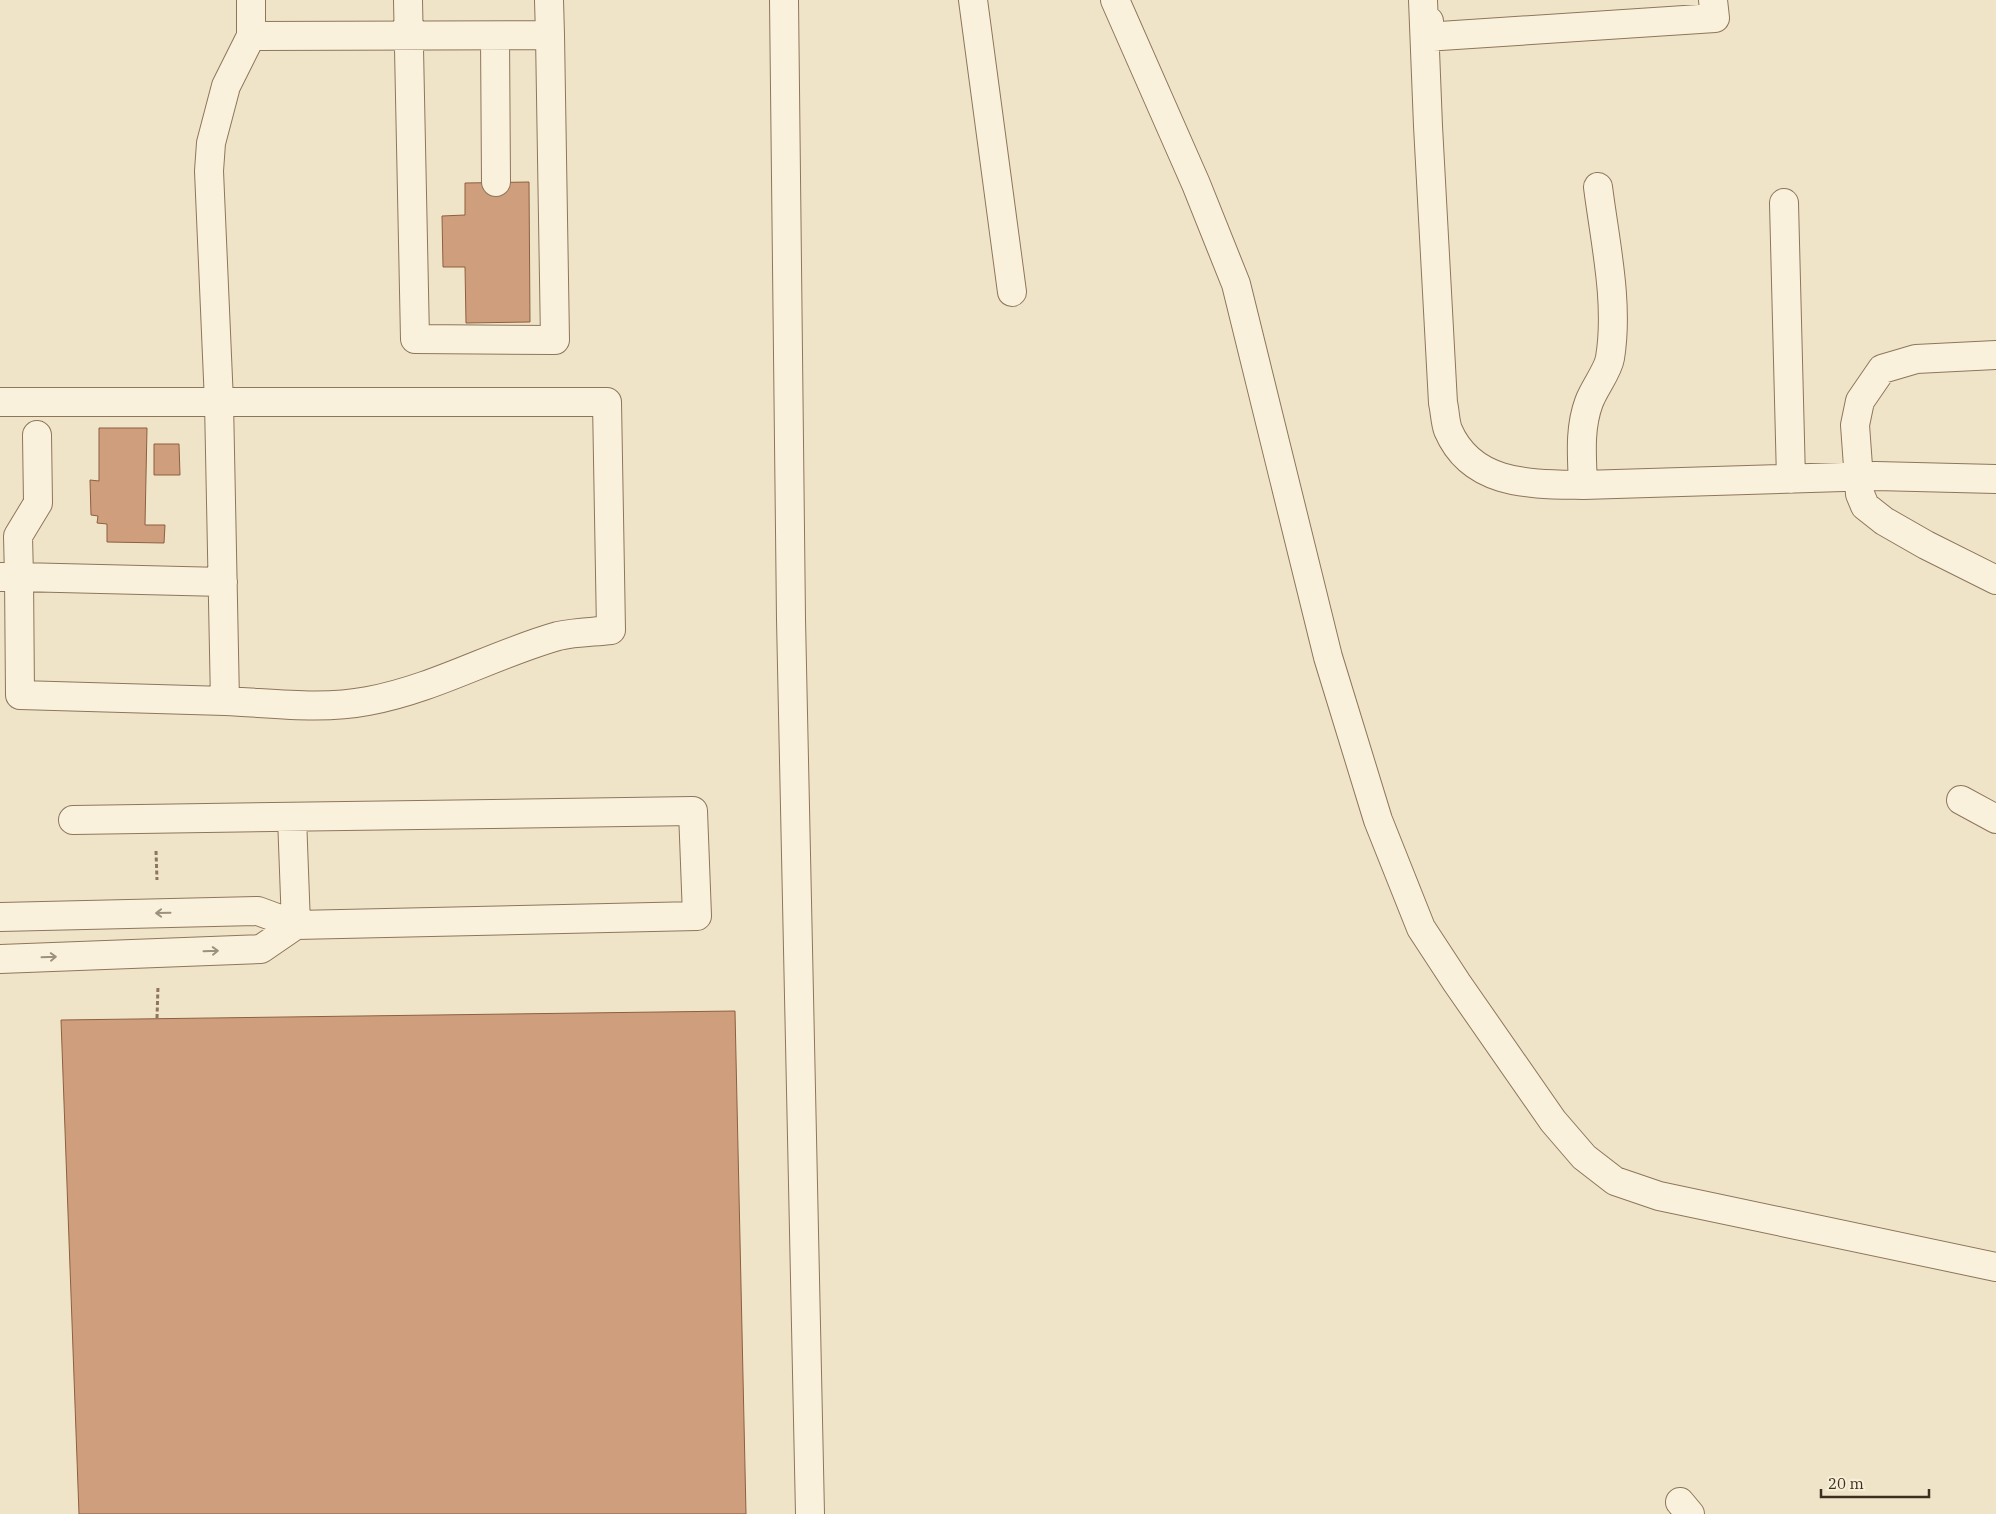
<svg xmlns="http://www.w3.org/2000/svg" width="1996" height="1514" viewBox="0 0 1996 1514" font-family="'IBM Plex Serif',serif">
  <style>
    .building { fill: #cf9f7d; stroke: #8d5f41 }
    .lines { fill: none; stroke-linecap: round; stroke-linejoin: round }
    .minor-casing { stroke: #8d765c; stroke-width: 30 }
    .path { stroke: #8d765c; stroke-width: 3; stroke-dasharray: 4 2.5; stroke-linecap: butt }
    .minor { stroke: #faf1dc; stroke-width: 28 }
    .oneway { stroke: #9c907e }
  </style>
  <rect width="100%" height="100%" fill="#f0e4c8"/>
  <path class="building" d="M 529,182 L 530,322 L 466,323 L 465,267 L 443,267 L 442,216 L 465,215 L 465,183 Z
    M 99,428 L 147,428 L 145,525 L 165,525 L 164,543 L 107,542 L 107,524 L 97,523 L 98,516 L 91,515 L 90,480 L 99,481 Z
    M 154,444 L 179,444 L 180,475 L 154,475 Z
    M 735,1011 L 746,1514 L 79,1514 L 61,1020 Z"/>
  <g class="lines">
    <defs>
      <path id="minor" d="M 408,0 L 415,339 L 555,340 L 550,35
        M 784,0 L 791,619 L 810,1514
        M 973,0 L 1012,292
        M 1115,0 L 1196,184 L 1236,284 L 1328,657 L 1378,820 L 1421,928 L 1457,983 L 1553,1121 L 1584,1157 L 1615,1181 L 1659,1196 L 1996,1267
        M 1423,0 L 1428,126 L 1443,403 C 1445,411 1445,422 1448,430 C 1472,486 1531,484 1583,485 L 1876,476 L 1996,479
        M 1429,21 L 1425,37 L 1715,18 L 1713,0
        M 251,36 L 550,35 L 549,0
        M 495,36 L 496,182
        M 1784,203 L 1791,479
        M 1996,355 L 1916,359 L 1882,369 L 1860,401 L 1855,425 L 1860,494 L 1865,506 L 1884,521 L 1926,545 L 1996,580
        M 0,402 L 607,402 L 611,630 C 594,632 575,632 558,636 C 494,654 434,689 368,701 C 322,710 272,703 225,701 L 219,402 L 209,171 L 211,143 L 226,86 L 251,36 L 251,0
        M 1583,485 C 1582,457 1579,429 1589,402 C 1594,388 1608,371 1610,358 C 1619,303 1605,242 1598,187
        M 1,577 L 19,577 L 18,536 L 38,503 L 37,435
        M 223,582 L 19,577 L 20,695 L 225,701
        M 1961,800 L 1996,819
        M 292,817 L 296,925
        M 0,917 L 258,911 L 296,925 L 697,916 L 693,811 L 73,820
        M 0,959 L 261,949 L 296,925
        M 1680,1502 L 1690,1514"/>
    </defs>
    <use href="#minor" class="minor-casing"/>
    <path class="path" d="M 156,851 L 157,880
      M 157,1018 L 158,986"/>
    <use href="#minor" class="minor"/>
  </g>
  <defs><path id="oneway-shaft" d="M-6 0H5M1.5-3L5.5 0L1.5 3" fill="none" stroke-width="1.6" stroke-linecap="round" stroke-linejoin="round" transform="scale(1.25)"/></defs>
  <g class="oneway">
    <use href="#oneway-shaft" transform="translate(163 913) rotate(179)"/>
    <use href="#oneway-shaft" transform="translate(211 951) rotate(-2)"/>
    <use href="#oneway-shaft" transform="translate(49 957) rotate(-2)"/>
  </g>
  <path d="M1821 1489v8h108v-8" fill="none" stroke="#3d2e20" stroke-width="2.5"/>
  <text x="1828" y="1489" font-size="15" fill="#3d2e20" stroke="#f7eed8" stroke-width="4" paint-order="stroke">20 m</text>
</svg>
